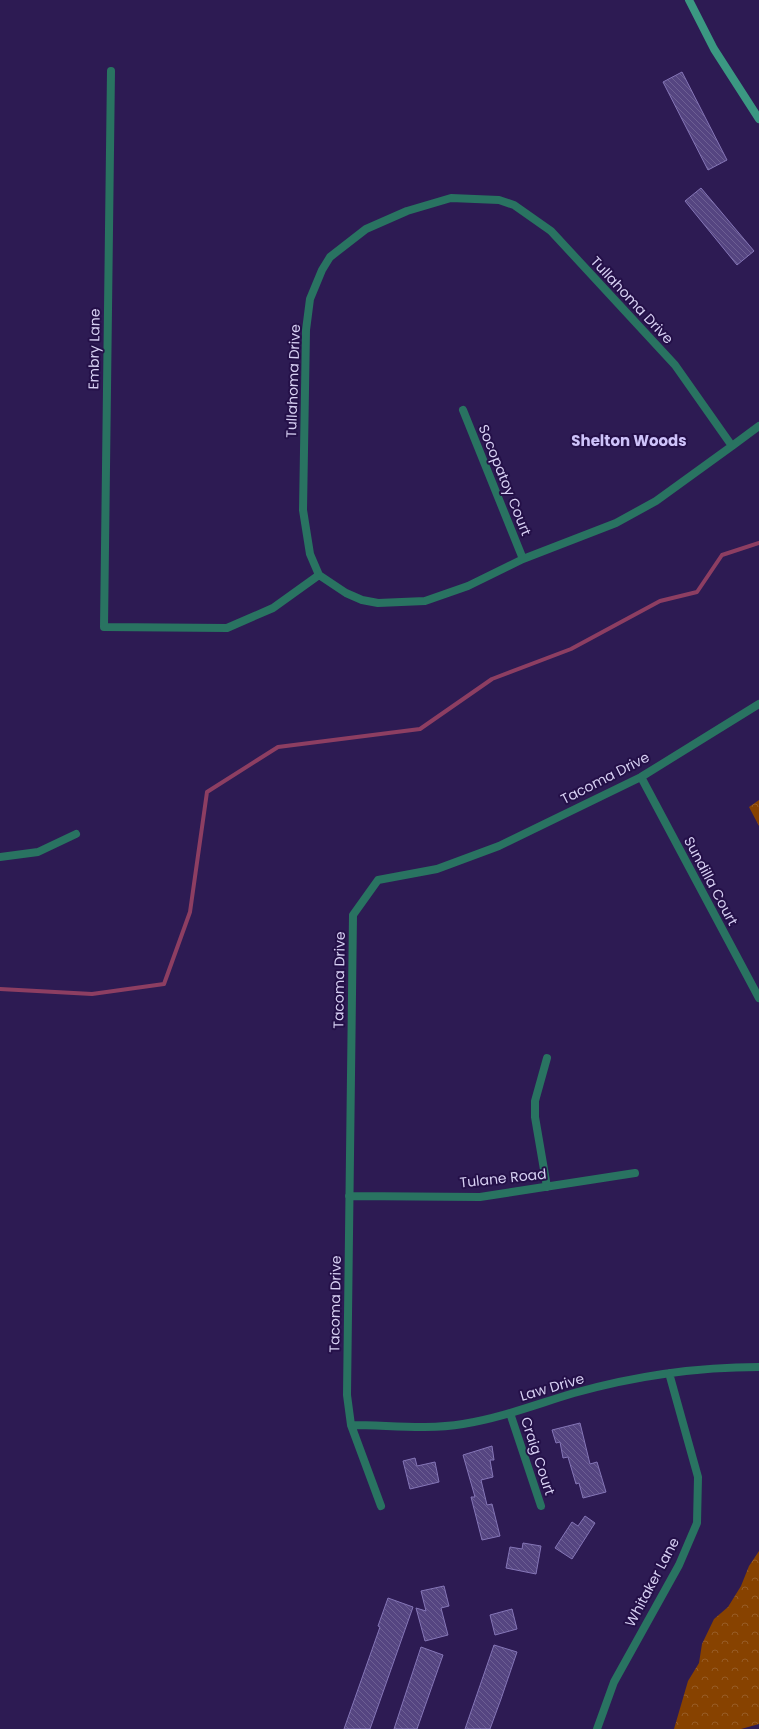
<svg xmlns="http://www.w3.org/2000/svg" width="759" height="1729" viewBox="0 0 759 1729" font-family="Poppins,sans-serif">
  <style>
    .forest { fill: url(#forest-crowns) }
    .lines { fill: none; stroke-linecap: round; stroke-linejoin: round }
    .stream { stroke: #8d3e62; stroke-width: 4 }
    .building { fill: url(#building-back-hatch); stroke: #8576b7 }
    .street { stroke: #297361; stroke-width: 8 }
    .secondary { stroke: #3b9882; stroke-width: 8 }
    .labels { text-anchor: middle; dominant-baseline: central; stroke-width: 4; stroke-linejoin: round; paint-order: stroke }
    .street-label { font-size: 14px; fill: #d7d0f3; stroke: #241048 }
    .neighbourhood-label { font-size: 15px; font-weight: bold; fill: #cec3fa; stroke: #241048 }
  </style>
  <defs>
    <pattern id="forest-crowns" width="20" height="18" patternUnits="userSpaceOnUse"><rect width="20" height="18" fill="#874200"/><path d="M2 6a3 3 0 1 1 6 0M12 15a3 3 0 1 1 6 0" fill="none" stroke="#975c26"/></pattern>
    <pattern id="building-back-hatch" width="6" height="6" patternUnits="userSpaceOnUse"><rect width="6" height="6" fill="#554581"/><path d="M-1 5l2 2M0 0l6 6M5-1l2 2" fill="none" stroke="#6d5f93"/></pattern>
  </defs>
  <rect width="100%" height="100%" fill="#2d1b53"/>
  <path class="forest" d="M 759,800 L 759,826 L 749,807 Z
    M 759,1551 L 759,1724 L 741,1729 L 674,1729 L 688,1681 L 699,1663 L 702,1644 L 714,1619 L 728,1607 L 741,1586 L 749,1566 Z"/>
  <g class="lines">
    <path class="stream" d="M 0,989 L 92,994 L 164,984 L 190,912 L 207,792 L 278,747 L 420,729 L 492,679 L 571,649 L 660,601 L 697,592 L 722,555 L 759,543"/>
  </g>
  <path class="building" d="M 682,72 L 727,160 L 708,170 L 663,82 Z
    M 701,188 L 754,251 L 737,265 L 685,201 Z
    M 580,1423 L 590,1464 L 597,1462 L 606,1492 L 583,1498 L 579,1483 L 576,1484 L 568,1457 L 563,1458 L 560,1442 L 556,1443 L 552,1430 Z
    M 492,1446 L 494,1460 L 490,1460 L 493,1477 L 481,1480 L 487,1505 L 492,1504 L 500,1536 L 482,1540 L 471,1497 L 475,1497 L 463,1455 Z
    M 415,1458 L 417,1466 L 435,1462 L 439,1482 L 410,1489 L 403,1461 Z
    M 585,1516 L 595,1523 L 572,1559 L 555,1548 L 572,1522 L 578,1526 Z
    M 523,1543 L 541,1546 L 536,1574 L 506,1568 L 510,1547 L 522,1549 Z
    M 444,1586 L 449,1606 L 441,1608 L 448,1635 L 425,1641 L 416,1608 L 426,1611 L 421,1591 Z
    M 388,1598 L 413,1607 L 370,1729 L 344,1729 L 380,1627 L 378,1626 Z
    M 512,1609 L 517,1629 L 495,1635 L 490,1615 Z
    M 494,1645 L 517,1652 L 501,1699 L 490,1729 L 465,1729 Z
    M 421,1647 L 443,1655 L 436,1675 L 417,1729 L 394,1729 Z"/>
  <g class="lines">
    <path class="street" d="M 111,71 L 104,627 L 227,628 L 273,608 L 319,575
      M 463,410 L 523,559
      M 732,446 L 675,365 L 551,231 L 514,205 L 499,200 L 451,198 L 407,211 L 366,229 L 330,257 L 322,270 L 310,299 L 306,330 L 303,510 L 310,554 L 319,575 L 346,593 L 362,600 L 378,603 L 425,601 L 468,586 L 523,559 L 616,523 L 656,501 L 732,446 L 759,426
      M 641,777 L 759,998
      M 0,857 L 38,852 L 76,834
      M 547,1058 L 535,1101 L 535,1117 L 547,1187
      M 349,1196 L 480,1197 L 635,1173
      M 510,1413 L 541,1506
      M 351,1425 C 388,1425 427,1430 463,1424 C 501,1418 537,1404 574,1393 C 635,1376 696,1367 759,1367
      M 381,1506 L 351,1425 L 347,1395 L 353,915 L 378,880 L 437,869 L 499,846 L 641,777 L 759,704
      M 597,1729 L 614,1682 L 679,1565 L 697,1523 L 698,1477 L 669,1373"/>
    <path class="secondary" d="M 689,0 L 714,49 L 759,119"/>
  </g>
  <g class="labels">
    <g class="street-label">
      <text transform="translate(632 300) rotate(47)">Tullahoma Drive</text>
      <text transform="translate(94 349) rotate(-89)">Embry Lane</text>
      <text transform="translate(293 381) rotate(-88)">Tullahoma Drive</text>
      <text transform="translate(505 480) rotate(68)">Socopatoy Court</text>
      <text transform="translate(605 778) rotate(-27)">Tacoma Drive</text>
      <text transform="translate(711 881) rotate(62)">Sundilla Court</text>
      <text transform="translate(339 980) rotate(-89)">Tacoma Drive</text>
      <text transform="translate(503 1178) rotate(-6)">Tulane Road</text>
      <text transform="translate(335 1304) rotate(-89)">Tacoma Drive</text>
      <text transform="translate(552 1387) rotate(-16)">Law Drive</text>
      <text transform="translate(538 1456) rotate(72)">Craig Court</text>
      <text transform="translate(652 1582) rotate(-62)">Whitaker Lane</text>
    </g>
    <g class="neighbourhood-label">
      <text x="629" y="440">Shelton Woods</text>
    </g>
  </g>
</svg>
